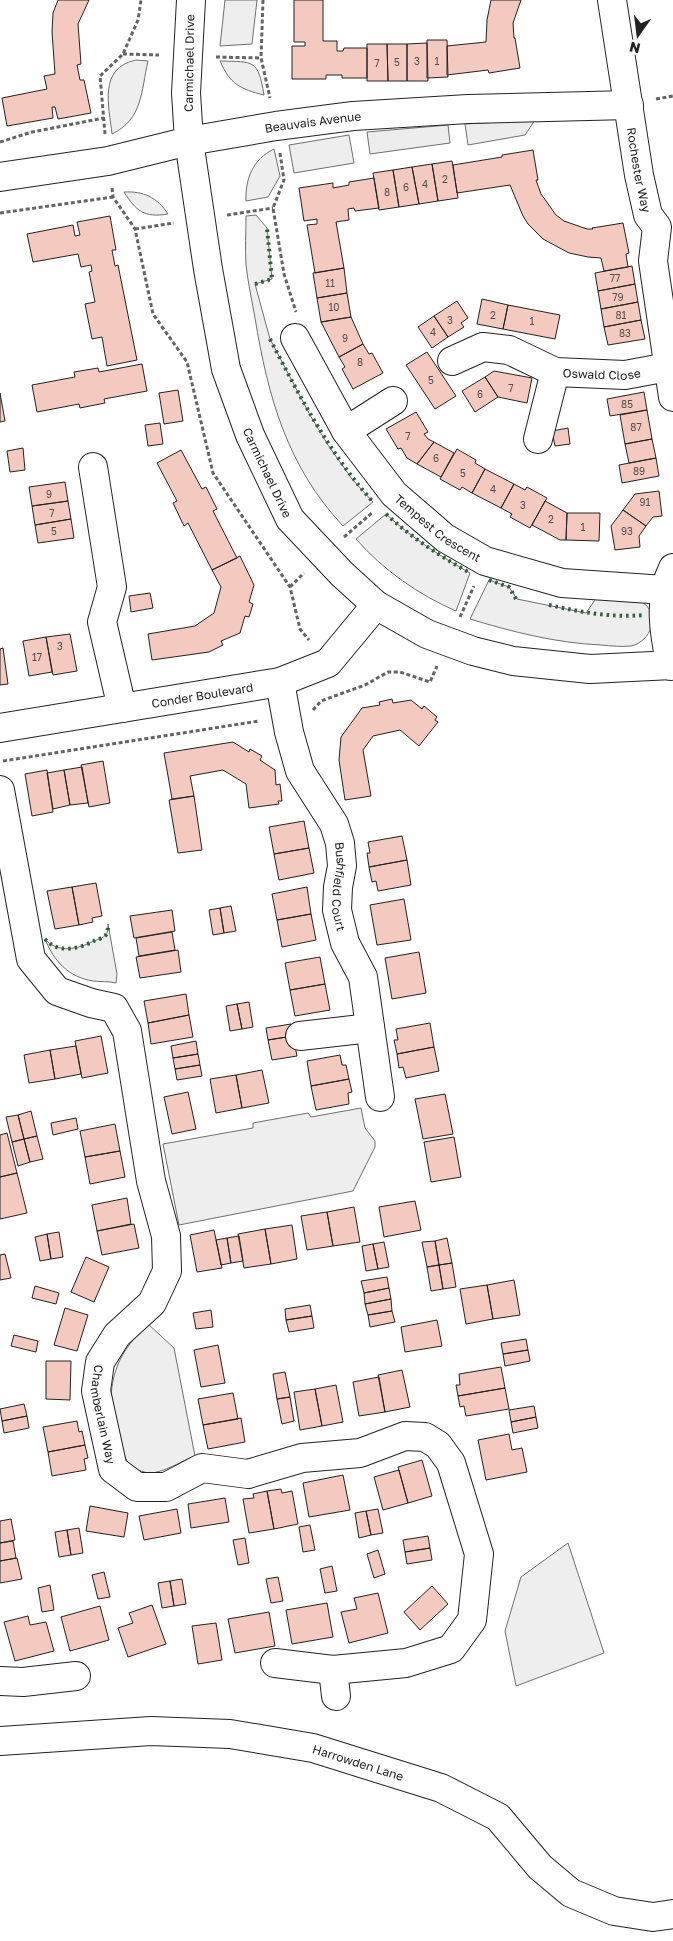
<svg xmlns="http://www.w3.org/2000/svg" width="673" height="1941" viewBox="0 0 673 1941" font-family="'Golos Text',sans-serif">
  <style>
    .green { fill: #eee; stroke: #6f6f6f }
    .parking { fill: #ededed; stroke: #6f6f6f }
    .building { fill: #f3c9c0; stroke: #222 }
    .lines { fill: none; stroke-linecap: round; stroke-linejoin: round }
    .minor-casing { stroke: #222; stroke-width: 30 }
    .major-casing { stroke: #222; stroke-width: 30 }
    .path { stroke: #646464; stroke-width: 3; stroke-dasharray: 4 2.5; stroke-linecap: butt }
    .minor { stroke: #fff; stroke-width: 28 }
    .major { stroke: #fff; stroke-width: 28 }
    .hedge { stroke: #2f5e38; stroke-width: 4; stroke-dasharray: 2.5 4; stroke-linecap: butt }
    .labels { text-anchor: middle; dominant-baseline: central; stroke-width: 4; stroke-linejoin: round; paint-order: stroke }
    .number-label { font-size: 10px; fill: #564c4a }
    .street-label { font-size: 12px; fill: #222; stroke: #fff }
  </style>
  <rect width="100%" height="100%" fill="#fff"/>
  <path class="green" d="M 225,0 L 257,0 L 252,44 L 220,46 Z
    M 136,60 L 148,61 C 141,91 143,119 112,134 C 109,106 98,68 136,60 Z
    M 220,61 C 254,62 258,59 264,95 C 240,89 230,84 220,61 Z
    M 349,135 L 354,163 L 294,173 L 289,145 Z
    M 274,149 L 280,176 L 268,197 L 246,201 C 245,179 253,159 274,149 Z
    M 124,192 C 143,191 157,197 168,214 C 144,218 136,211 124,192 Z
    M 256,215 L 267,228 L 272,279 L 255,284 L 270,339 L 310,415 L 328,445 L 352,479 L 373,502 L 343,526 C 287,466 268,397 255,318 C 252,301 248,283 246,265 C 245,249 246,232 246,216 Z
    M 386,514 C 412,538 440,556 470,573 L 456,611 C 419,595 383,570 356,539 Z
    M 489,580 L 509,587 L 517,599 L 586,613 L 597,597 C 608,598 634,597 642,602 C 661,614 651,642 631,646 C 622,647 611,646 601,645 C 556,643 513,632 470,619 Z
    M 108,924 L 117,974 L 116,983 C 108,981 101,982 93,981 C 68,977 54,961 45,939 C 58,954 78,949 94,941 C 98,939 105,938 107,933 C 108,930 108,927 108,924 Z
    M 361,1108 L 365,1128 L 375,1141 L 375,1147 L 353,1191 L 179,1225 L 163,1144 L 253,1128 L 253,1123 L 308,1113 L 311,1117 Z
    M 147,1323 L 174,1348 L 195,1456 C 181,1461 164,1473 149,1473 C 143,1472 135,1470 131,1466 C 120,1455 110,1416 111,1401 C 111,1390 113,1377 117,1367 C 123,1350 136,1336 147,1323 Z
    M 568,1543 L 604,1653 L 516,1686 L 505,1631 L 521,1577 Z"/>
  <path class="parking" d="M 535,120 L 525,135 L 468,145 L 465,124 Z
    M 448,125 L 450,143 L 370,154 L 367,132 Z"/>
  <path class="building" d="M 58,0 L 89,0 L 78,24 L 81,64 L 77,65 L 80,80 L 84,80 L 91,113 L 58,119 L 55,107 L 52,107 L 53,118 L 7,126 L 2,98 L 47,89 L 44,76 L 55,74 L 52,32 L 53,13 Z
    M 294,0 L 323,0 L 323,41 L 337,41 L 337,51 L 343,51 L 344,48 L 367,48 L 367,78 L 342,78 L 342,75 L 326,75 L 326,79 L 292,79 L 292,46 L 305,46 L 305,42 L 294,42 Z
    M 491,0 L 521,0 L 513,23 L 514,38 L 515,38 L 520,68 L 489,73 L 488,70 L 447,75 L 447,46 L 486,42 L 487,20 Z
    M 427,40 L 447,40 L 448,77 L 427,78 Z
    M 427,43 L 428,81 L 407,81 L 407,44 Z
    M 367,44 L 387,44 L 388,81 L 367,81 Z
    M 387,44 L 407,44 L 407,81 L 388,81 Z
    M 533,150 L 538,180 L 536,180 L 541,194 L 556,215 L 564,221 L 587,229 L 593,229 L 592,228 L 623,223 L 629,253 L 626,254 L 628,267 L 604,271 L 601,258 L 588,257 L 569,253 L 543,239 L 528,224 L 523,216 L 510,185 L 457,193 L 453,165 L 502,157 L 502,155 Z
    M 452,161 L 458,198 L 438,201 L 432,164 Z
    M 432,164 L 438,201 L 419,204 L 412,167 Z
    M 412,167 L 419,204 L 399,207 L 393,170 Z
    M 393,170 L 399,207 L 379,210 L 373,173 Z
    M 374,178 L 379,208 L 355,211 L 354,208 L 348,209 L 349,220 L 336,222 L 344,268 L 315,273 L 307,225 L 317,224 L 317,219 L 304,221 L 299,188 L 333,183 L 333,188 L 349,185 L 349,182 Z
    M 110,216 L 116,250 L 112,250 L 115,266 L 118,265 L 137,360 L 107,366 L 102,337 L 92,339 L 85,304 L 95,302 L 89,272 L 92,271 L 91,265 L 81,267 L 78,254 L 33,262 L 27,234 L 73,225 L 75,236 L 80,235 L 77,222 Z
    M 632,266 L 635,284 L 598,291 L 595,273 Z
    M 344,268 L 347,293 L 317,298 L 313,273 Z
    M 635,284 L 638,302 L 601,309 L 598,291 Z
    M 347,293 L 351,317 L 321,322 L 317,298 Z
    M 482,299 L 508,305 L 503,329 L 477,324 Z
    M 457,301 L 468,318 L 461,323 L 464,327 L 448,337 L 434,316 Z
    M 638,302 L 641,320 L 604,327 L 601,309 Z
    M 508,305 L 560,315 L 555,339 L 503,329 Z
    M 434,316 L 448,337 L 432,348 L 418,327 Z
    M 351,317 L 363,344 L 339,357 L 321,322 Z
    M 641,320 L 645,339 L 608,345 L 604,327 Z
    M 363,344 L 369,354 L 372,353 L 383,373 L 353,389 L 342,369 L 345,367 L 339,357 Z
    M 427,352 L 456,396 L 435,409 L 406,365 Z
    M 142,364 L 147,391 L 104,399 L 105,403 L 80,408 L 79,404 L 37,412 L 32,385 L 75,377 L 74,372 L 98,368 L 99,372 Z
    M 494,371 L 532,378 L 527,403 L 498,397 L 485,377 Z
    M 485,377 L 498,397 L 475,412 L 462,391 Z
    M 178,390 L 183,421 L 164,424 L 159,393 Z
    M 644,392 L 647,410 L 610,416 L 607,399 Z
    M 0,393 L 5,421 L 0,422 Z
    M 647,410 L 652,439 L 625,444 L 620,415 Z
    M 416,412 L 428,432 L 424,434 L 428,439 L 434,442 L 417,464 L 407,458 L 401,448 L 398,449 L 386,429 Z
    M 160,423 L 163,444 L 148,446 L 145,425 Z
    M 568,428 L 570,444 L 555,446 L 552,431 Z
    M 652,439 L 656,458 L 629,463 L 625,444 Z
    M 434,442 L 454,453 L 441,477 L 417,464 Z
    M 23,448 L 25,470 L 10,472 L 7,451 Z
    M 457,449 L 476,460 L 475,463 L 485,469 L 472,493 L 462,487 L 460,490 L 440,479 Z
    M 181,450 L 202,489 L 206,487 L 217,509 L 213,511 L 237,558 L 212,570 L 188,523 L 184,526 L 173,503 L 177,501 L 157,463 Z
    M 656,458 L 659,476 L 622,483 L 619,465 Z
    M 485,469 L 514,484 L 501,508 L 472,493 Z
    M 65,482 L 68,501 L 32,506 L 29,487 Z
    M 514,484 L 525,490 L 527,487 L 547,498 L 530,528 L 510,517 L 512,514 L 501,508 Z
    M 659,491 L 662,516 L 653,517 L 646,526 L 623,510 L 635,494 Z
    M 68,501 L 71,519 L 35,525 L 32,506 Z
    M 545,501 L 567,513 L 566,540 L 560,540 L 532,525 Z
    M 623,510 L 646,526 L 639,536 L 640,547 L 615,550 L 611,526 Z
    M 567,513 L 600,513 L 599,541 L 566,540 Z
    M 71,519 L 74,538 L 38,543 L 35,525 Z
    M 240,556 L 254,585 L 249,602 L 253,604 L 249,617 L 245,616 L 240,633 L 221,641 L 223,645 L 209,652 L 152,660 L 148,634 L 195,626 L 214,613 L 221,587 L 212,570 Z
    M 150,593 L 153,608 L 131,612 L 129,596 Z
    M 70,634 L 77,671 L 53,675 L 46,637 Z
    M 46,637 L 52,672 L 29,676 L 23,641 Z
    M 3,648 L 8,684 L 0,685 L 0,649 Z
    M 392,699 L 393,703 L 411,700 L 422,709 L 424,706 L 437,717 L 435,720 L 438,722 L 419,746 L 400,730 L 373,736 L 363,750 L 371,796 L 345,800 L 339,760 L 341,737 L 362,708 L 380,705 L 379,702 Z
    M 233,742 L 249,752 L 250,749 L 262,756 L 260,760 L 275,770 L 276,785 L 280,784 L 282,801 L 278,801 L 279,804 L 249,808 L 246,784 L 223,770 L 190,776 L 194,796 L 172,799 L 164,753 Z
    M 103,761 L 110,803 L 89,807 L 81,765 Z
    M 82,767 L 88,803 L 70,805 L 64,770 Z
    M 47,770 L 53,812 L 32,816 L 25,774 Z
    M 64,770 L 70,805 L 53,809 L 47,773 Z
    M 194,796 L 202,850 L 178,853 L 169,800 Z
    M 304,821 L 309,848 L 274,854 L 269,827 Z
    M 402,836 L 407,860 L 369,867 L 367,853 L 370,853 L 368,842 Z
    M 309,848 L 314,873 L 279,880 L 274,854 Z
    M 407,860 L 411,885 L 378,891 L 376,881 L 372,882 L 369,867 Z
    M 96,883 L 102,916 L 92,918 L 93,922 L 79,925 L 72,887 Z
    M 72,887 L 79,925 L 55,929 L 47,891 Z
    M 307,887 L 311,914 L 277,920 L 272,894 Z
    M 404,899 L 411,940 L 377,945 L 370,905 Z
    M 231,906 L 236,931 L 224,933 L 220,908 Z
    M 220,908 L 224,933 L 213,935 L 209,910 Z
    M 172,910 L 175,931 L 134,938 L 130,916 Z
    M 311,914 L 316,940 L 282,947 L 277,920 Z
    M 172,932 L 175,950 L 139,956 L 136,938 Z
    M 178,950 L 181,972 L 140,978 L 136,957 Z
    M 419,952 L 426,993 L 392,999 L 385,958 Z
    M 320,957 L 325,984 L 290,990 L 285,963 Z
    M 325,984 L 330,1010 L 295,1016 L 290,990 Z
    M 186,994 L 189,1015 L 148,1023 L 144,1001 Z
    M 249,1002 L 253,1027 L 242,1029 L 237,1004 Z
    M 237,1004 L 242,1029 L 230,1031 L 226,1006 Z
    M 189,1015 L 193,1037 L 151,1044 L 148,1023 Z
    M 430,1023 L 434,1047 L 397,1054 L 394,1040 L 398,1040 L 396,1029 Z
    M 291,1024 L 293,1036 L 268,1040 L 266,1028 Z
    M 101,1036 L 108,1073 L 82,1078 L 75,1041 Z
    M 293,1036 L 297,1056 L 272,1060 L 268,1040 Z
    M 196,1041 L 198,1054 L 173,1058 L 171,1046 Z
    M 76,1046 L 81,1074 L 55,1079 L 50,1050 Z
    M 434,1047 L 439,1071 L 406,1078 L 403,1067 L 399,1068 L 397,1054 Z
    M 50,1050 L 55,1079 L 29,1083 L 24,1055 Z
    M 198,1054 L 200,1065 L 175,1069 L 173,1058 Z
    M 340,1055 L 342,1065 L 346,1065 L 349,1079 L 311,1086 L 307,1061 Z
    M 200,1065 L 202,1076 L 177,1080 L 175,1069 Z
    M 262,1070 L 269,1103 L 242,1108 L 236,1075 Z
    M 236,1075 L 242,1108 L 216,1113 L 210,1079 Z
    M 349,1079 L 352,1092 L 348,1093 L 349,1104 L 316,1110 L 311,1086 Z
    M 188,1092 L 196,1129 L 172,1134 L 164,1097 Z
    M 445,1094 L 453,1134 L 423,1139 L 415,1099 Z
    M 31,1111 L 37,1136 L 24,1139 L 18,1115 Z
    M 18,1115 L 24,1139 L 12,1142 L 6,1117 Z
    M 76,1118 L 78,1129 L 53,1135 L 51,1123 Z
    M 115,1124 L 120,1151 L 85,1157 L 80,1131 Z
    M 7,1133 L 17,1173 L 0,1177 L 0,1135 Z
    M 37,1136 L 43,1159 L 30,1162 L 24,1139 Z
    M 454,1137 L 461,1177 L 431,1182 L 424,1142 Z
    M 24,1139 L 30,1162 L 18,1166 L 12,1142 Z
    M 120,1151 L 125,1177 L 90,1184 L 85,1157 Z
    M 17,1173 L 27,1213 L 0,1219 L 0,1177 Z
    M 127,1198 L 131,1224 L 97,1231 L 92,1205 Z
    M 415,1201 L 421,1230 L 384,1237 L 379,1207 Z
    M 354,1207 L 360,1242 L 333,1246 L 327,1212 Z
    M 327,1212 L 333,1246 L 307,1250 L 301,1216 Z
    M 134,1224 L 139,1248 L 102,1255 L 97,1231 Z
    M 292,1225 L 297,1259 L 271,1264 L 265,1229 Z
    M 265,1229 L 271,1264 L 244,1268 L 238,1234 Z
    M 214,1230 L 222,1268 L 197,1272 L 190,1235 Z
    M 59,1232 L 63,1257 L 51,1259 L 47,1234 Z
    M 47,1234 L 51,1259 L 40,1261 L 35,1237 Z
    M 239,1236 L 243,1261 L 231,1263 L 227,1238 Z
    M 227,1238 L 231,1263 L 221,1265 L 216,1240 Z
    M 447,1238 L 452,1263 L 439,1265 L 435,1241 Z
    M 435,1241 L 439,1265 L 427,1267 L 422,1242 Z
    M 384,1242 L 389,1267 L 378,1269 L 373,1244 Z
    M 373,1244 L 378,1269 L 366,1271 L 362,1246 Z
    M 5,1254 L 11,1278 L 0,1280 L 0,1255 Z
    M 86,1257 L 109,1267 L 94,1302 L 71,1292 Z
    M 452,1263 L 456,1287 L 443,1289 L 439,1265 Z
    M 439,1265 L 443,1289 L 431,1291 L 427,1267 Z
    M 387,1277 L 389,1288 L 364,1293 L 361,1281 Z
    M 514,1280 L 520,1315 L 493,1319 L 487,1285 Z
    M 487,1285 L 493,1319 L 466,1324 L 460,1289 Z
    M 35,1286 L 59,1293 L 56,1304 L 32,1298 Z
    M 389,1288 L 391,1299 L 365,1304 L 364,1293 Z
    M 391,1299 L 392,1311 L 368,1315 L 365,1304 Z
    M 310,1305 L 312,1316 L 286,1320 L 285,1309 Z
    M 65,1308 L 88,1315 L 77,1351 L 54,1345 Z
    M 211,1310 L 213,1327 L 196,1329 L 193,1313 Z
    M 392,1311 L 395,1322 L 370,1327 L 368,1315 Z
    M 312,1316 L 314,1328 L 289,1332 L 286,1320 Z
    M 437,1320 L 442,1346 L 405,1352 L 401,1327 Z
    M 14,1335 L 38,1341 L 36,1352 L 11,1346 Z
    M 526,1339 L 528,1350 L 503,1354 L 501,1343 Z
    M 218,1345 L 225,1383 L 201,1387 L 194,1350 Z
    M 528,1350 L 530,1361 L 505,1366 L 503,1354 Z
    M 46,1361 L 71,1361 L 70,1400 L 46,1399 Z
    M 501,1367 L 505,1388 L 458,1396 L 456,1385 L 460,1385 L 459,1374 Z
    M 402,1370 L 410,1407 L 385,1412 L 378,1375 Z
    M 285,1372 L 290,1397 L 277,1399 L 273,1374 Z
    M 379,1377 L 385,1412 L 359,1416 L 353,1382 Z
    M 336,1385 L 343,1422 L 322,1426 L 315,1389 Z
    M 505,1388 L 509,1409 L 466,1416 L 464,1406 L 460,1407 L 458,1396 Z
    M 315,1389 L 322,1426 L 300,1430 L 294,1392 Z
    M 233,1393 L 238,1419 L 203,1425 L 198,1399 Z
    M 290,1397 L 294,1421 L 282,1424 L 277,1399 Z
    M 24,1404 L 27,1416 L 2,1421 L 0,1409 Z
    M 534,1406 L 536,1417 L 511,1422 L 509,1410 Z
    M 27,1416 L 29,1428 L 4,1433 L 2,1421 Z
    M 536,1417 L 538,1428 L 513,1433 L 511,1422 Z
    M 241,1418 L 245,1442 L 208,1449 L 203,1425 Z
    M 77,1421 L 79,1432 L 82,1431 L 85,1445 L 48,1452 L 43,1427 Z
    M 509,1434 L 512,1450 L 522,1448 L 527,1472 L 486,1480 L 478,1440 Z
    M 85,1445 L 88,1458 L 84,1459 L 86,1470 L 52,1476 L 48,1452 Z
    M 422,1460 L 432,1496 L 408,1503 L 398,1467 Z
    M 399,1470 L 408,1503 L 383,1510 L 374,1477 Z
    M 343,1475 L 350,1510 L 309,1517 L 303,1483 Z
    M 281,1489 L 282,1493 L 292,1491 L 298,1524 L 274,1529 L 267,1491 Z
    M 267,1491 L 274,1529 L 249,1533 L 243,1499 L 254,1498 L 253,1494 Z
    M 225,1498 L 229,1522 L 191,1528 L 188,1504 Z
    M 90,1506 L 128,1513 L 124,1537 L 86,1531 Z
    M 177,1509 L 181,1533 L 144,1540 L 139,1516 Z
    M 378,1509 L 383,1533 L 371,1535 L 366,1511 Z
    M 366,1511 L 371,1535 L 359,1538 L 355,1513 Z
    M 11,1519 L 15,1540 L 0,1543 L 0,1521 Z
    M 310,1525 L 315,1550 L 303,1552 L 299,1527 Z
    M 79,1528 L 83,1553 L 71,1555 L 67,1530 Z
    M 67,1530 L 71,1555 L 59,1557 L 55,1532 Z
    M 428,1536 L 430,1548 L 405,1552 L 403,1540 Z
    M 245,1538 L 249,1563 L 238,1565 L 233,1540 Z
    M 13,1541 L 16,1558 L 0,1561 L 0,1543 Z
    M 430,1548 L 432,1560 L 407,1564 L 405,1552 Z
    M 378,1550 L 385,1574 L 374,1578 L 367,1554 Z
    M 17,1558 L 22,1579 L 0,1583 L 0,1561 Z
    M 332,1566 L 337,1591 L 325,1593 L 320,1569 Z
    M 104,1572 L 110,1597 L 98,1599 L 92,1575 Z
    M 278,1577 L 283,1601 L 271,1603 L 266,1579 Z
    M 182,1579 L 186,1604 L 174,1606 L 170,1581 Z
    M 170,1581 L 174,1606 L 162,1608 L 158,1583 Z
    M 50,1585 L 54,1610 L 42,1612 L 38,1588 Z
    M 432,1586 L 448,1604 L 420,1630 L 404,1612 Z
    M 378,1593 L 388,1633 L 349,1643 L 341,1612 L 357,1609 L 354,1598 Z
    M 327,1603 L 333,1637 L 292,1644 L 286,1610 Z
    M 152,1605 L 166,1644 L 128,1657 L 118,1628 L 133,1623 L 129,1613 Z
    M 100,1606 L 109,1640 L 70,1651 L 61,1617 Z
    M 269,1612 L 275,1646 L 235,1653 L 228,1619 Z
    M 28,1616 L 30,1625 L 46,1622 L 54,1651 L 15,1661 L 4,1622 Z
    M 216,1623 L 222,1660 L 198,1664 L 192,1626 Z"/>
  <g class="lines">
    <defs>
      <g id="minor">
        <path id="s1" d="M 612,0 L 639,175 L 648,215 L 657,227 L 653,261 L 673,397"/>
        <path id="s2" d="M 0,177 L 108,161 L 189,141 L 276,126 L 353,116 L 468,109 L 629,105"/>
        <path id="s3" d="M 295,338 L 346,431 L 394,494 L 445,538 L 485,561 L 562,583 L 665,590"/>
        <path id="s4" d="M 452,361 L 483,347 L 509,350 L 555,372 L 625,375 L 668,367"/>
        <path d="M 346,431 L 393,401"/>
        <path d="M 538,439 L 555,372"/>
        <path d="M 93,467 L 112,587 L 102,622 L 122,708"/>
        <path d="M 671,666 C 664,634 658,598 673,568"/>
        <path id="s5" d="M 280,682 L 289,732 L 300,771 L 334,824 L 340,843 L 342,866 L 338,887 L 337,910 L 345,943 L 363,977 L 380,1097"/>
        <path id="s6" d="M 0,728 L 280,682 L 328,663 L 376,605"/>
        <path id="s7" d="M 0,790 L 31,959 L 57,991 L 91,1003 L 114,1008 L 127,1031 L 151,1181 L 166,1236 L 167,1271 L 152,1303 L 117,1335 L 100,1362 L 96,1391 L 113,1469 L 137,1487 L 166,1487 L 202,1468 L 248,1474 L 302,1458 L 360,1453 L 405,1436 L 425,1437 L 438,1445 L 451,1463 L 479,1554 L 472,1620 L 451,1649 L 406,1663 L 333,1670 L 275,1663"/>
        <path d="M 300,1036 L 370,1028"/>
        <path d="M 333,1670 L 336,1696"/>
        <path d="M 0,1681 L 23,1682 L 76,1676"/>
        <path id="s8" d="M 0,1741 L 151,1731 L 230,1734 L 313,1748 L 441,1788 L 498,1817 L 540,1867 L 571,1893 L 614,1911 L 653,1917 L 673,1914"/>
      </g>
      <g id="major">
        <path id="s9" d="M 191,0 L 186,93 L 189,141 L 208,269 L 226,369 L 250,435 L 290,519 L 342,574 L 376,605 L 427,634 L 473,651 L 513,661 L 590,669 L 673,665"/>
      </g>
    </defs>
    <use href="#minor" class="minor-casing"/>
    <use href="#major" class="major-casing"/>
    <path class="path" d="M 263,0 L 261,58 L 270,98
      M 123,54 L 159,55
      M 216,57 L 261,58
      M 656,99 L 673,96
      M 105,134 L 100,76 L 123,54 L 138,20 L 141,0
      M 0,142 L 32,132 L 104,118
      M 280,153 L 284,180 L 273,208 L 284,274 L 296,312
      M 112,188 L 113,197 L 135,229 L 153,314 L 187,362 L 213,473 L 290,587 L 300,629 L 309,640
      M 0,213 L 113,197
      M 227,215 L 273,208
      M 135,229 L 174,223
      M 344,537 L 373,512
      M 290,587 L 304,573
      M 460,617 L 474,586
      M 313,710 L 321,701 L 365,685 L 388,672 L 400,672 L 430,682 L 437,666
      M 3,761 L 259,721"/>
    <use href="#minor" class="minor"/>
    <use href="#major" class="major"/>
    <path class="hedge" d="M 255,284 L 272,279 L 267,228
      M 270,339 C 300,397 329,453 373,502
      M 386,514 C 412,538 440,556 470,573
      M 489,580 L 509,587 L 516,599
      M 549,605 C 581,612 611,618 644,615
      M 45,939 C 58,954 78,949 94,941 C 98,939 105,938 107,933 C 108,930 108,927 108,924"/>
  </g>
  <g class="labels">
    <g class="number-label">
      <text x="417" y="61">3</text>
      <text x="437" y="61">1</text>
      <text x="397" y="62">5</text>
      <text x="377" y="63">7</text>
      <text x="445" y="179">2</text>
      <text x="425" y="184">4</text>
      <text x="406" y="187">6</text>
      <text x="387" y="192">8</text>
      <text x="615" y="278">77</text>
      <text x="330" y="283">11</text>
      <text x="618" y="297">79</text>
      <text x="334" y="307">10</text>
      <text x="493" y="315">2</text>
      <text x="621" y="315">81</text>
      <text x="450" y="320">3</text>
      <text x="532" y="321">1</text>
      <text x="433" y="332">4</text>
      <text x="625" y="333">83</text>
      <text x="345" y="338">9</text>
      <text x="360" y="362">8</text>
      <text x="431" y="380">5</text>
      <text x="511" y="388">7</text>
      <text x="480" y="394">6</text>
      <text x="627" y="404">85</text>
      <text x="636" y="427">87</text>
      <text x="408" y="436">7</text>
      <text x="436" y="458">6</text>
      <text x="639" y="471">89</text>
      <text x="463" y="473">5</text>
      <text x="493" y="489">4</text>
      <text x="49" y="494">9</text>
      <text x="645" y="502">91</text>
      <text x="523" y="505">3</text>
      <text x="52" y="513">7</text>
      <text x="551" y="519">2</text>
      <text x="583" y="527">1</text>
      <text x="54" y="531">5</text>
      <text x="627" y="531">93</text>
      <text x="60" y="646">3</text>
      <text x="37" y="657">17</text>
    </g>
    <g class="street-label">
      <text transform="translate(189 63) rotate(-89)">Carmichael Drive</text>
      <text stroke="none"><textPath href="#s2" startOffset="318">Beauvais Avenue</textPath></text>
      <text stroke="none"><textPath href="#s1" startOffset="172">Rochester Way</textPath></text>
      <text stroke="none"><textPath href="#s4" startOffset="158">Oswald Close</textPath></text>
      <text stroke="none"><textPath href="#s9" startOffset="484">Carmichael Drive</textPath></text>
      <text stroke="none"><textPath href="#s3" startOffset="241">Tempest Crescent</textPath></text>
      <text stroke="none"><textPath href="#s6" startOffset="205">Conder Boulevard</textPath></text>
      <text stroke="none"><textPath href="#s5" startOffset="218">Bushfield Court</textPath></text>
      <text stroke="none"><textPath href="#s7" startOffset="711">Chamberlain Way</textPath></text>
      <text stroke="none"><textPath href="#s8" startOffset="362">Harrowden Lane</textPath></text>
    </g>
  </g>
  <g transform="translate(638 35) rotate(194)" stroke="#ffffff" stroke-width="4" paint-order="stroke">
  <path d="M0-4L9 19L0 12L-9 19Z" fill="#222222"/>
  <text y="-8" font-size="14" font-weight="bold" text-anchor="middle" fill="#222222">N</text>
  </g>
</svg>
